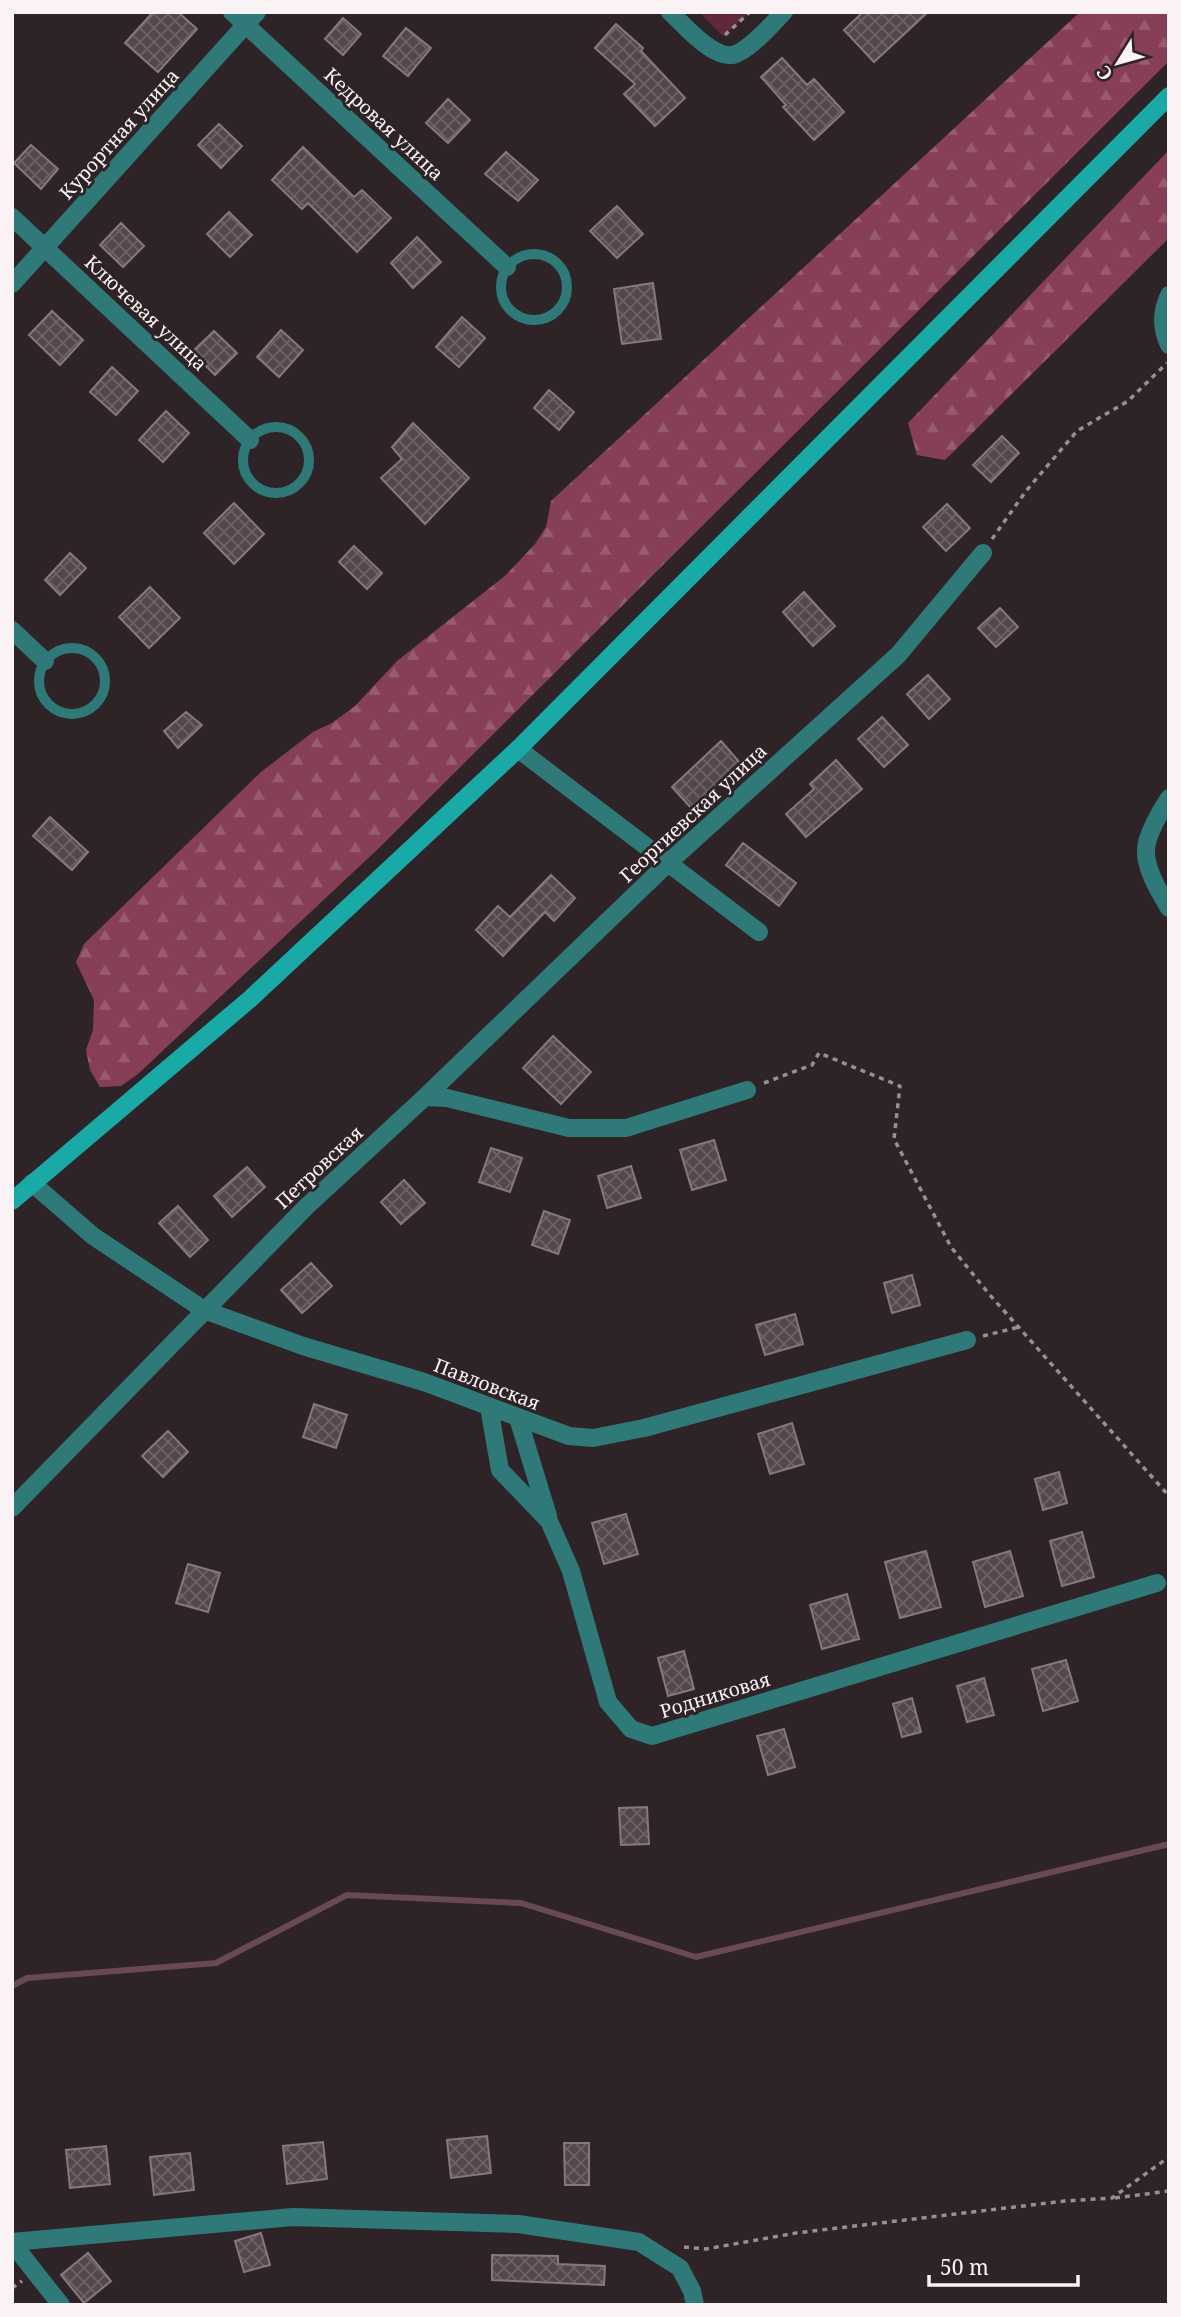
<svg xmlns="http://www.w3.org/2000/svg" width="1181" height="2317" viewBox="0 0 1181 2317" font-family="'Noto Serif',serif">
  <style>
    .forest { fill: url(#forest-firs) }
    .park { fill: url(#park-tufts) }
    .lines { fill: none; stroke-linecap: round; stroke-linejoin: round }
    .stream { stroke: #684954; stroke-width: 6 }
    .building { fill: url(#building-cross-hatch); stroke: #86787c; stroke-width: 2 }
    .path { stroke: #998f92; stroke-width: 3.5; stroke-dasharray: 5 5; stroke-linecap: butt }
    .lane { stroke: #2f7a78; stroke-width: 10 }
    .street { stroke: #2f7a78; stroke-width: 18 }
    .secondary { stroke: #19aaa7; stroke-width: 18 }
    .labels { text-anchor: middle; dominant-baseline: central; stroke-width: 6; stroke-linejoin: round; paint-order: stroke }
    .street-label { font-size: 19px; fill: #faf2f4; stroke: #2e2326 }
  </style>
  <defs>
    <pattern id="forest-firs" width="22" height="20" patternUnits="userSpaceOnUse" patternTransform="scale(1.75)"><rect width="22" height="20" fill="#873f58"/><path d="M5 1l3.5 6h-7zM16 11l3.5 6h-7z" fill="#995b71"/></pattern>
    <pattern id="park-tufts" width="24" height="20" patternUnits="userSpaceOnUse" patternTransform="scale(1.75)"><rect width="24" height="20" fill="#62273d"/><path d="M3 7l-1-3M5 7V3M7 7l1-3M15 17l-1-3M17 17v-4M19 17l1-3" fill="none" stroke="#79475a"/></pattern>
    <pattern id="building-cross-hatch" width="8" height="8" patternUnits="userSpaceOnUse" patternTransform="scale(1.75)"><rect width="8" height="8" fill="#53474a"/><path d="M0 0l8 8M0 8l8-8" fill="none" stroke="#6d6265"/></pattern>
  </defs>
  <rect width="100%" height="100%" fill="#2e2326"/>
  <path class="forest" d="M 1080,12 L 1169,12 L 1169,61 L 380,847 L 138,1074 L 121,1086 L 100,1087 L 90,1070 L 86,1050 L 93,1030 L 94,1000 L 76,962 L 84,944 L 261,772 L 313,732 L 332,723 L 355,706 L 397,661 L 506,575 L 535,544 L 546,527 L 551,501 Z
    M 1169,150 L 1169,238 L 945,460 L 917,455 L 908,423 Z"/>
  <path class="park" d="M 699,12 L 750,12 L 723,36 Z"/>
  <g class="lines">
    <path class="stream" d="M 12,1986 L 27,1978 L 216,1963 L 347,1895 L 521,1903 L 696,1957 L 1169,1844"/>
  </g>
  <path class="building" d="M 153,12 L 178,12 L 197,29 L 158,72 L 125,43 Z
    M 863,12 L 928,12 L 874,62 L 844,30 Z
    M 343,18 L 361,34 L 343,55 L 325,39 Z
    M 616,24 L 643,48 L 641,51 L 685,98 L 655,126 L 624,94 L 635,84 L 595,48 Z
    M 406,28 L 431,48 L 408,76 L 383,56 Z
    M 782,58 L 807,85 L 814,79 L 844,112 L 814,140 L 783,107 L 786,105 L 761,77 Z
    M 448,99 L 470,120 L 448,143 L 426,123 Z
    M 219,124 L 242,146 L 221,168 L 198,145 Z
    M 31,145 L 58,169 L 41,189 L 14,163 Z
    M 303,147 L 354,197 L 362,190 L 391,218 L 357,252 L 308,203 L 302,209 L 272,180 Z
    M 506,152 L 538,180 L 518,201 L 485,174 Z
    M 617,206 L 643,234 L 617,258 L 590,231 Z
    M 229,212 L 252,235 L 230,257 L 207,234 Z
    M 121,223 L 144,246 L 123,267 L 100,245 Z
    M 417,237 L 441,262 L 413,288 L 391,263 Z
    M 653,283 L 661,339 L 622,344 L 614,289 Z
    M 52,311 L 83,340 L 60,365 L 29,335 Z
    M 462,317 L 485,338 L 459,367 L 436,347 Z
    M 281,330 L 303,350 L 279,377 L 257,357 Z
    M 214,331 L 237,353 L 215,375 L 192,352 Z
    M 112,367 L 138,391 L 116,415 L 90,392 Z
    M 549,390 L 574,412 L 559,430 L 534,408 Z
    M 166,411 L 189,433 L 163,462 L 139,440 Z
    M 413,423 L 469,478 L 425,524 L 381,478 L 402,459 L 392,447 Z
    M 1002,436 L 1019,453 L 991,482 L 973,465 Z
    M 234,503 L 264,534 L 234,564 L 204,533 Z
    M 947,504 L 970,528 L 946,551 L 923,527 Z
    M 354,546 L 382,573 L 367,589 L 339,562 Z
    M 70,553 L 86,568 L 60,595 L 45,580 Z
    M 150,587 L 180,618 L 149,648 L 119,617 Z
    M 804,592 L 835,626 L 813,646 L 783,612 Z
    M 1000,608 L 1018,627 L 996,647 L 978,628 Z
    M 928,675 L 950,699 L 929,719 L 907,694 Z
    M 186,712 L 202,725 L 178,748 L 164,731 Z
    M 882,717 L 908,745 L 884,767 L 858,739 Z
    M 721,741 L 741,764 L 692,809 L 672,787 Z
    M 836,760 L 862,789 L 806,837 L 786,814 L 814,789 L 810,784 Z
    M 50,817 L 88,852 L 72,870 L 33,836 Z
    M 743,843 L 796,883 L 779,906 L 726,865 Z
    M 551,875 L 575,898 L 554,921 L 545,912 L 503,956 L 476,930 L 498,906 L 510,917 Z
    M 553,1036 L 591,1072 L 561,1104 L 523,1068 Z
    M 714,1140 L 726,1180 L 692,1190 L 680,1150 Z
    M 491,1148 L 522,1158 L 510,1192 L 479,1182 Z
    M 631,1166 L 641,1198 L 607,1208 L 598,1176 Z
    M 247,1167 L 265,1187 L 232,1217 L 214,1196 Z
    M 404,1180 L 425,1203 L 401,1224 L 381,1202 Z
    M 178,1206 L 208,1240 L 190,1257 L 159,1223 Z
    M 544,1211 L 570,1220 L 558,1254 L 532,1245 Z
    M 311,1263 L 332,1286 L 302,1313 L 281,1290 Z
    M 912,1275 L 920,1305 L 892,1313 L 884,1283 Z
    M 795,1314 L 803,1344 L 765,1355 L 756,1325 Z
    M 314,1404 L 347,1415 L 336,1448 L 303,1437 Z
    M 792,1423 L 804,1464 L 770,1474 L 758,1434 Z
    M 168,1431 L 188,1452 L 163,1477 L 142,1456 Z
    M 1059,1472 L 1067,1503 L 1043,1510 L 1035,1479 Z
    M 626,1514 L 638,1554 L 604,1564 L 592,1523 Z
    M 1082,1532 L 1094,1577 L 1062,1586 L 1050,1541 Z
    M 926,1551 L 941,1607 L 900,1618 L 885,1562 Z
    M 1010,1551 L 1023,1596 L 985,1607 L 973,1562 Z
    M 188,1564 L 220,1573 L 208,1612 L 176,1603 Z
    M 847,1594 L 859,1639 L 822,1649 L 810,1605 Z
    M 684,1651 L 694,1689 L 668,1696 L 658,1658 Z
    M 1066,1660 L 1078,1701 L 1043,1711 L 1032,1669 Z
    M 984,1678 L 994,1715 L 967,1722 L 957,1686 Z
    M 912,1698 L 921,1732 L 902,1737 L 893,1704 Z
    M 784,1729 L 795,1767 L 768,1775 L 757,1736 Z
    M 647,1807 L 649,1844 L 621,1845 L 619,1808 Z
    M 487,2136 L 491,2173 L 451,2178 L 447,2140 Z
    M 323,2142 L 327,2179 L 287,2184 L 283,2146 Z
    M 564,2143 L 589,2143 L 589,2185 L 565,2185 Z
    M 106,2146 L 110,2184 L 70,2188 L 66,2150 Z
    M 190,2153 L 194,2190 L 154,2195 L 150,2157 Z
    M 261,2233 L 270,2265 L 244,2272 L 235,2241 Z
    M 88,2253 L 111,2281 L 84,2303 L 61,2275 Z
    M 492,2255 L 558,2256 L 558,2264 L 605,2266 L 604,2285 L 492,2280 Z"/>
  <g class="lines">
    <path class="path" d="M 725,35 L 750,12
      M 992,539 L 1026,491 L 1077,431 L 1128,401 L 1167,363
      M 764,1083 L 812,1065 L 819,1053 L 900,1086 L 894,1139 L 951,1247 L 989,1294 L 1169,1496
      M 983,1336 L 1019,1327
      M 1115,2198 L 1169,2191
      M 684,2247 L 706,2249 L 796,2233 L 1065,2201 L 1112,2198 L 1169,2157
      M 12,2288 L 22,2281"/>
    <path class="lane" d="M501 287a33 33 0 1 1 66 0a33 33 0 1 1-66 0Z
      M243 460a33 33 0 1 1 66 0a33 33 0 1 1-66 0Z
      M39 681a33 33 0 1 1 66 0a33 33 0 1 1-66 0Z"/>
    <path class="street" d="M 232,12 L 507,267
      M 670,12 C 684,25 713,59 733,55 C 749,51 772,24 784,12
      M 12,217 L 250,440
      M 12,284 L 257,12
      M 1169,295 C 1161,312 1161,328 1169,345
      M 12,630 L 45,661
      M 518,749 L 759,932
      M 1169,798 C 1161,810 1146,836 1146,850 C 1145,869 1160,893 1169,908
      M 425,1097 L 668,863 L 898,655 L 983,553
      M 32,1183 L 93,1236 L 204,1310 L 303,1346 L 424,1382 L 569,1436 L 593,1438 L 644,1428 L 967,1340
      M 489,1407 L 500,1470 L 549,1521 L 571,1571 L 608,1702 L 631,1729 L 652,1736 L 1157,1583
      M 518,1418 L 548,1516
      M 12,1508 L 306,1207 L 425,1097 L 447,1098 L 569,1128 L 626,1128 L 747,1090
      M 12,2242 L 293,2217 L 518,2224 L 639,2242 L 680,2268 L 692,2291 L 695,2305
      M 12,2243 L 61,2305"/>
    <path class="secondary" d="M 12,1201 L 250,999 L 518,749 L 1169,96"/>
  </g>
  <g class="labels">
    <g class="street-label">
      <text transform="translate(384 124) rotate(43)">Кедровая улица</text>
      <text transform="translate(119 134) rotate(-48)">Курортная улица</text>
      <text transform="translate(146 313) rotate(43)">Ключевая улица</text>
      <text transform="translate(693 813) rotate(-43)">Георгиевская улица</text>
      <text transform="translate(319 1167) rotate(-43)">Петровская</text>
      <text transform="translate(487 1384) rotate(21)">Павловская</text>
      <text transform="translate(715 1695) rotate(-17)">Родниковая</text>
    </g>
  </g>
  <rect width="1181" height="2317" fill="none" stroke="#faf2f4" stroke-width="28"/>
  <g transform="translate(1118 63) rotate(233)" stroke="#2e2326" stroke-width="5" paint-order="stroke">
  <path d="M0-5L12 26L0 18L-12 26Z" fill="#faf2f4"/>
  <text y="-10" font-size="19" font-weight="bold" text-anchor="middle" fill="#faf2f4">С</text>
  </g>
  <path d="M929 2275v10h149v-10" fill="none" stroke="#faf2f4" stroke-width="3.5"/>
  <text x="940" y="2275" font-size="21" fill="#faf2f4" stroke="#2e2326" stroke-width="5" paint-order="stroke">50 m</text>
</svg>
